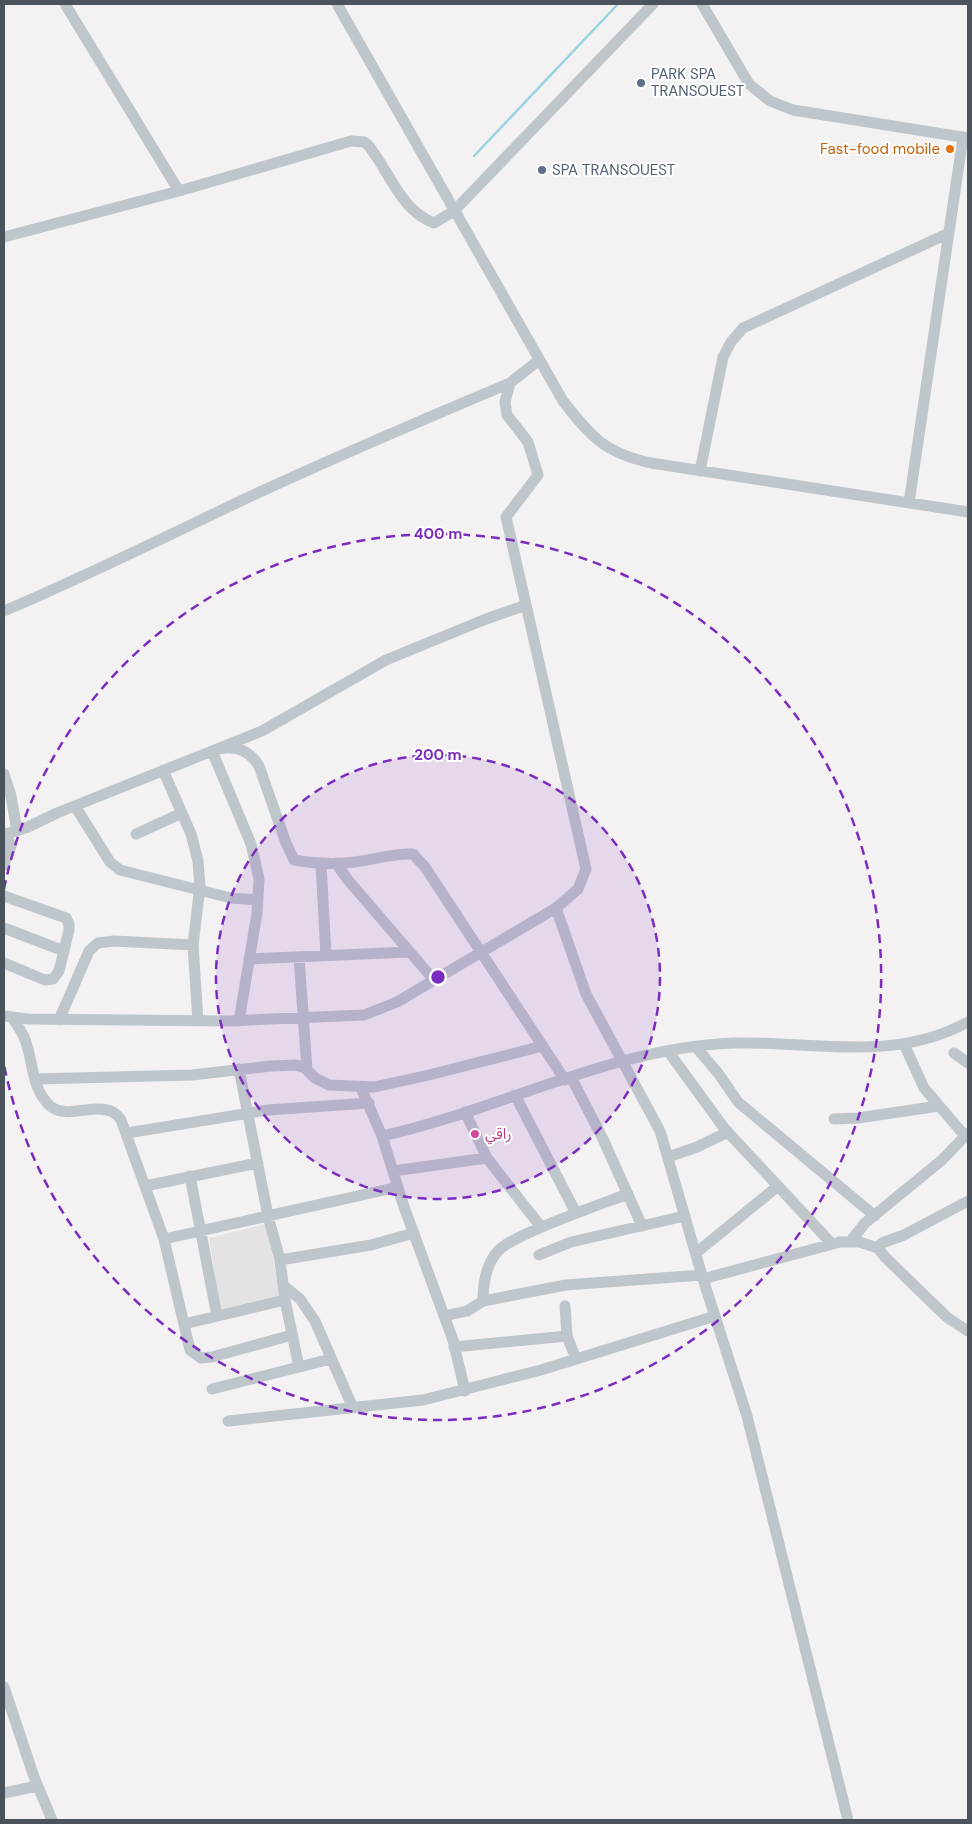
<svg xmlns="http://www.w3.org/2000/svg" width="972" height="1824" viewBox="0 0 972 1824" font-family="'DM Sans','Noto Sans Arabic',sans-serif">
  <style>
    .education { fill: #e4e2e2 }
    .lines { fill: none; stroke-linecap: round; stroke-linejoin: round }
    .stream { stroke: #98d3e2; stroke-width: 2.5 }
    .minor { stroke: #bec5cb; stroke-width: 11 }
    .ring { fill: none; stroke: #7b2cbf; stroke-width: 2.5; stroke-dasharray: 9 6 }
    .service-dot { fill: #5c6f8a; stroke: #fff; stroke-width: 2 }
    .food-dot { fill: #e8710a; stroke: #fff; stroke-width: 2 }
    .hotel-dot { fill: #d1479c; stroke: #fff; stroke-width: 2 }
    .labels { text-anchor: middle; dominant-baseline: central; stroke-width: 4; stroke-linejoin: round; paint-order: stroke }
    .service-label { font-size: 15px; fill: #4e5e75; stroke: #fff; text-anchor: start }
    .food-label { font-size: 15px; fill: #c56008; stroke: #fff; text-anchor: end }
    .hotel-label { font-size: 15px; fill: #b23c85; stroke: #fff; text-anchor: start }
    .centre { fill: #7b2cbf; stroke: #fff; stroke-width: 2.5 }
    .ring-label { font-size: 15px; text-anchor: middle; font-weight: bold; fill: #7b2cbf; stroke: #fff; stroke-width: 4; stroke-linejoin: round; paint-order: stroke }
  </style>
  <rect width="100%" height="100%" fill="#f3f1f1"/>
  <path class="education" d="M 266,1224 L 281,1297 L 221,1312 L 209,1238 Z"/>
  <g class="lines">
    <path class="stream" d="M 474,156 L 618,4"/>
    <path class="minor" d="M 65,4 L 179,191
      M 337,4 L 563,401 C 591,437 605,453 651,463 L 968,512
      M 702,4 L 749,84 L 770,101 L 793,110 L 968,138
      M 4,237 L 179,191 L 351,141 L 364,142 L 368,145 C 390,172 400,210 434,223 L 454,211 L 653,4
      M 700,471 L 723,357 L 731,342 L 743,328 L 949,233
      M 909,503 L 963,137
      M 4,611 C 87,576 167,536 249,497 C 335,457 422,420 510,383
      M 163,770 L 191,834 L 198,861 L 200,886 L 193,945 L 198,1021
      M 4,774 L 11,796 L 17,831
      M 75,806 L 110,862 L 120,870 L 231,898 L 258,900
      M 4,833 L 6,834 L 11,846 L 4,865
      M 6,834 L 28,827 L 57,813 L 212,751 C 232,744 248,748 259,766 L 286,843 L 294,860 C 310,863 327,864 344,863 C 367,862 389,853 413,854 L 425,867 L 565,1080
      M 136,834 L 182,813
      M 321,863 L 326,956
      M 336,863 L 348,880 L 434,980
      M 4,896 L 66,918 L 69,924 L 69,930 L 59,971 L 53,979 L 45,980 L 4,963
      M 556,908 L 586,994 L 660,1131 L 703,1279 L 747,1416 L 848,1820
      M 4,928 L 64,951
      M 299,957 L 307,1070
      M 249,959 L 410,952
      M 4,1016 L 28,1019 L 227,1021 L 364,1015 L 397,1002 L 556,908 L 578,889 L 586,869 L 506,517 L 538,475 L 528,442 L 507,415 L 505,402 L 510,383 L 539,360
      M 12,1017 C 16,1024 21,1030 24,1037 C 34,1060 30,1086 49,1105 C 66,1121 94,1102 113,1112 C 116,1114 119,1117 121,1120 L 164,1239 L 190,1350 L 201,1358 L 212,1357 L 292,1335
      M 59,1020 L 89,951 L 98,943 L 114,941 L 193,945
      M 239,1021 L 257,913 L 259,879 L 251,844 L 212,751 L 262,731 L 386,660 L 486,619 L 526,605
      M 904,1044 L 924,1088 L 965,1136
      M 696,1047 L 718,1073 L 738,1102 L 875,1216
      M 668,1051 L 724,1128 L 832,1244
      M 954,1053 L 968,1063
      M 239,1069 L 268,1216 L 280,1260 L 285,1300 L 299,1367
      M 571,1077 L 603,1139 L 642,1226
      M 35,1079 L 192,1075 L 271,1066 L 296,1065 L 305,1068 L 315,1078 L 329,1085 L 374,1087 L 429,1075 L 543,1046
      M 361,1088 L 382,1136 L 404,1207 L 453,1340 L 465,1391
      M 515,1095 L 576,1213
      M 465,1112 L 487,1158 L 541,1227
      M 834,1119 L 858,1118 L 939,1106
      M 127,1133 L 268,1110 L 369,1103
      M 382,1136 C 500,1110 610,1048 733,1043 C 814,1041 893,1063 968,1022
      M 668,1157 L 697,1147 L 728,1132
      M 393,1171 L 487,1158
      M 190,1176 L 217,1316
      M 145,1186 L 258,1163
      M 164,1239 L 398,1187
      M 850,1242 L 865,1223 L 942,1160 L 968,1133
      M 878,1248 L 882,1243 L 904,1235 L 968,1201
      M 696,1253 L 778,1186
      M 539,1255 L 571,1242 L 685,1216
      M 280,1260 L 371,1245 L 414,1233
      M 703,1279 L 840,1242 L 859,1242 L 878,1248 L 885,1257 L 926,1297 L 948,1318 L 968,1331
      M 284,1286 L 300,1299 L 315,1321 L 353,1408
      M 483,1301 C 483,1285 486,1264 498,1251 C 504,1244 516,1239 524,1235 C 558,1219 593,1207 628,1194
      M 565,1306 L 567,1336 L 576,1359
      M 444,1316 L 467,1311 L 483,1301 L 566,1285 L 702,1275
      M 184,1324 L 285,1300
      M 454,1347 L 567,1336
      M 212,1389 L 331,1359
      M 228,1421 L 423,1400 L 541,1370 L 715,1316
      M 4,1687 L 34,1777 L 52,1820
      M 4,1793 L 37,1786"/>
  </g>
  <circle cx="438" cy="977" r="222" fill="#7b2cbf" fill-opacity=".12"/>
  <g class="ring">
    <circle cx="438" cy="977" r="222"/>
    <path d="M4 889A443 443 0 1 1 4 1065"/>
  </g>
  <g class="service-dot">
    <circle cx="641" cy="83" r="5"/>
    <circle cx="542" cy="170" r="5"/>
  </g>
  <circle class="food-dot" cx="950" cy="149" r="5"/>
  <circle class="hotel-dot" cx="475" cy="1134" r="5"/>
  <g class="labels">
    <g class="service-label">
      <text x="651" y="74">PARK SPA<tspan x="651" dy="17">TRANSOUEST</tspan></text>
      <text x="552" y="170">SPA TRANSOUEST</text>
    </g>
    <g class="food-label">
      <text x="940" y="149">Fast-food mobile</text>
    </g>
    <g class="hotel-label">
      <text x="485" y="1134">راقي</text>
    </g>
  </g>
  <circle cx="438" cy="977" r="8" class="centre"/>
  <g class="ring-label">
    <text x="438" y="539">400 m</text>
    <text x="438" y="760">200 m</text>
  </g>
  <rect width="972" height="1824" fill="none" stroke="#4b545c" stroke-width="10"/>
</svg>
